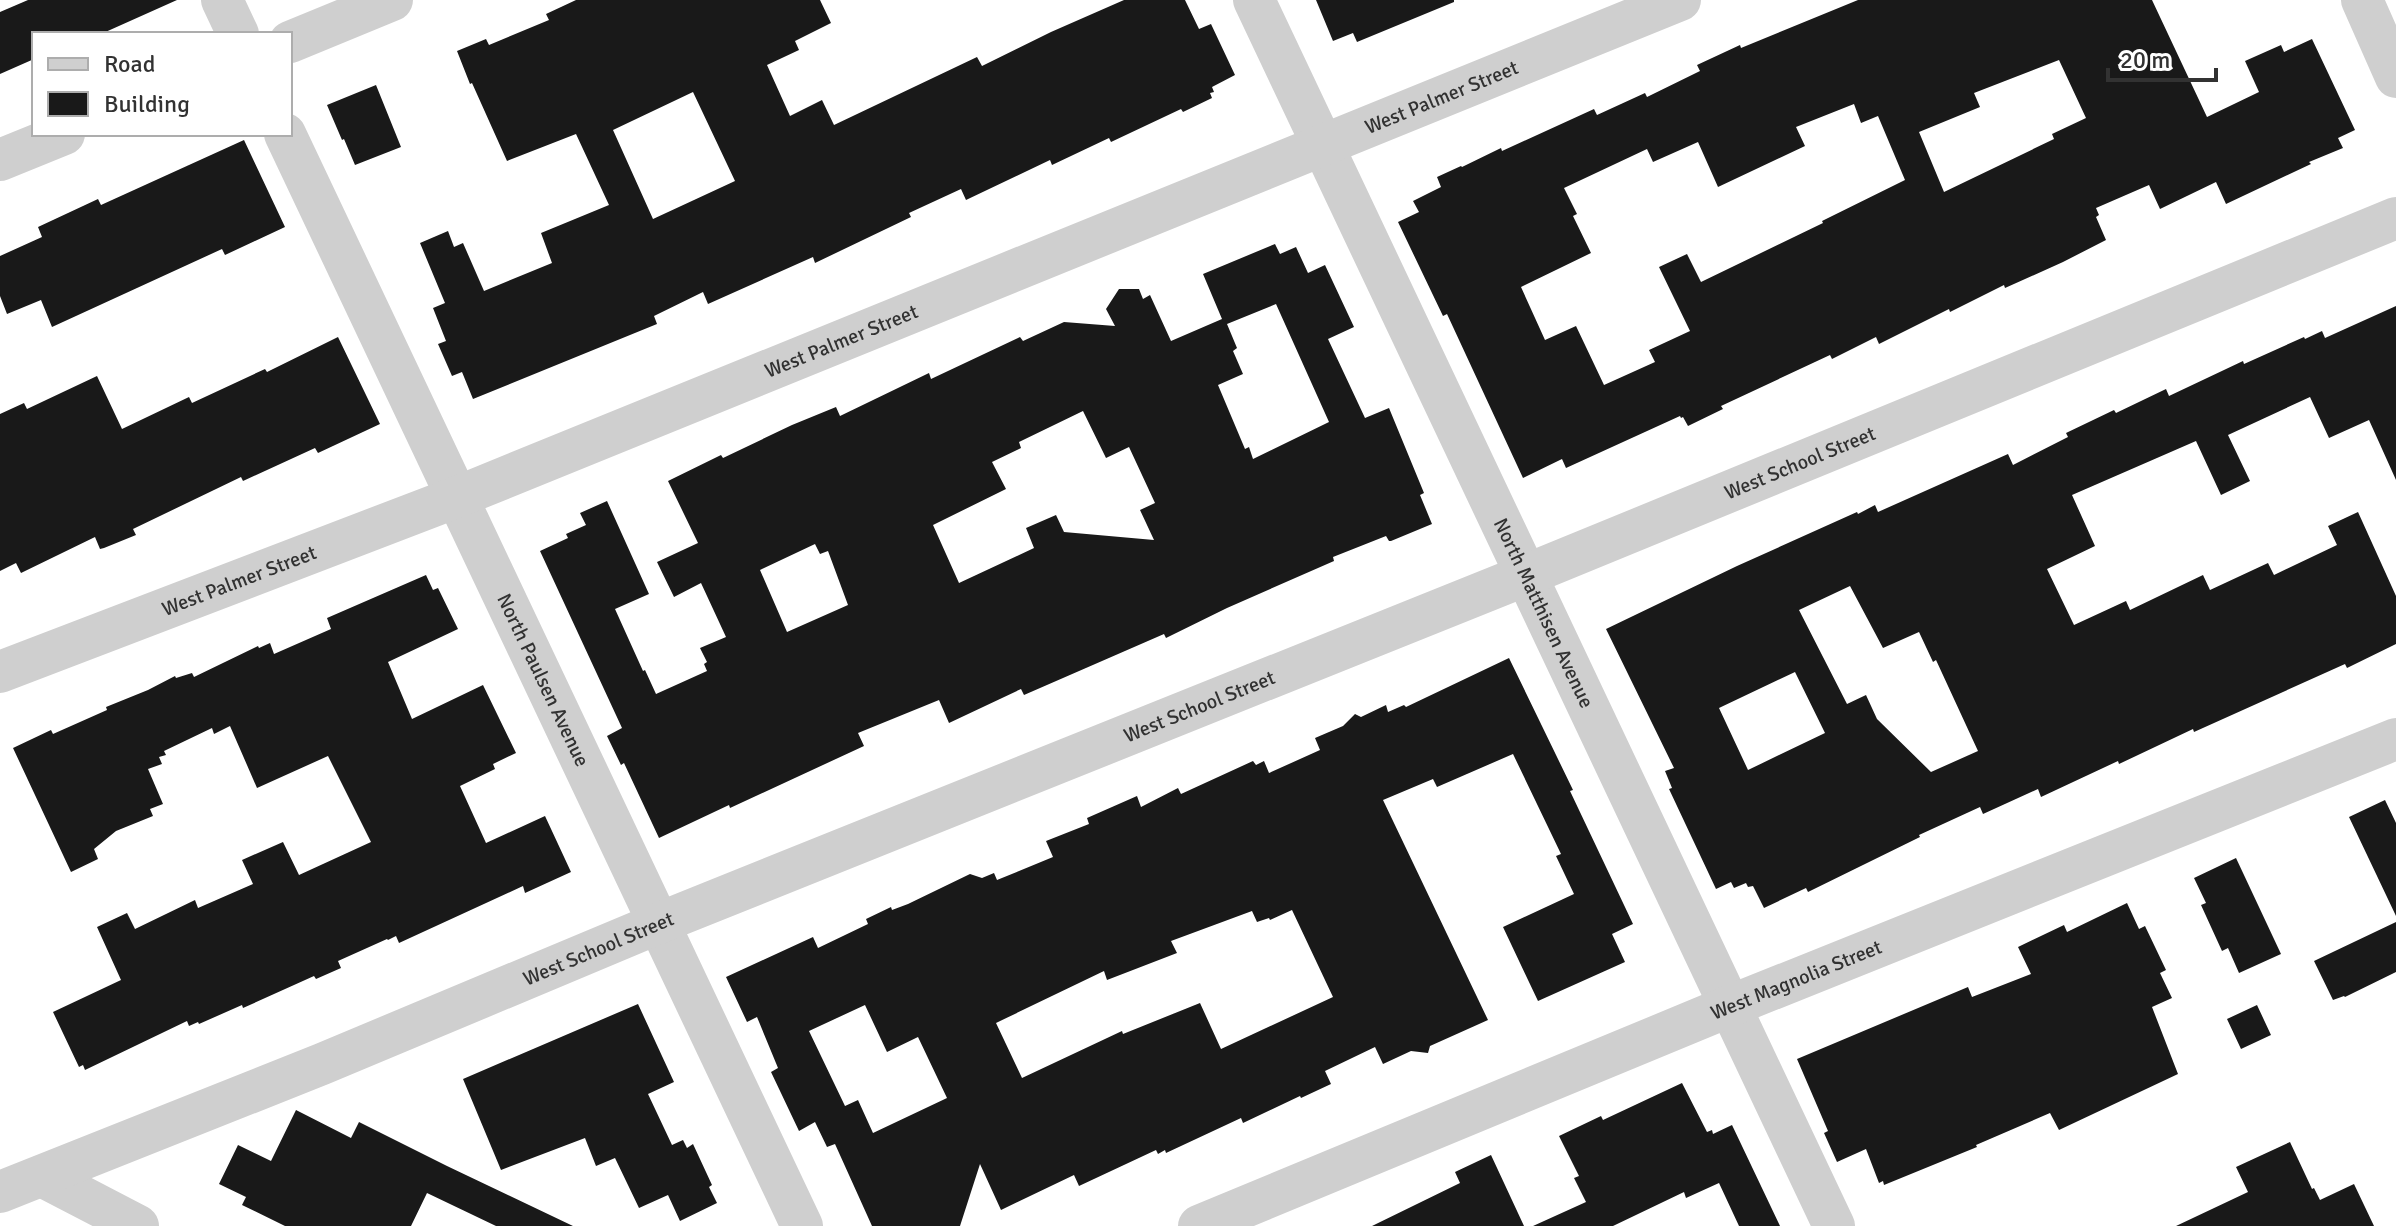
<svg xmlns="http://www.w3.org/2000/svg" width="2396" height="1226" viewBox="0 0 2396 1226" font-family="Signika,sans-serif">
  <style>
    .building { fill: #191919; fill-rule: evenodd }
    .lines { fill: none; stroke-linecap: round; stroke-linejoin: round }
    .minor { stroke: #cfcfcf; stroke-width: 42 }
    .labels { text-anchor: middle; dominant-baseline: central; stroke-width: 8; stroke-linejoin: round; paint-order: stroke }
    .street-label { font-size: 20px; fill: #323232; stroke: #fff }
  </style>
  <rect width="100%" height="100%" fill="#fff"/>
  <path class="building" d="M 28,0 L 177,0 L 101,34 L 34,34 L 34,59 L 0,74 L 0,12 Z
    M 576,0 L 820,0 L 831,23 L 795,41 L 799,50 L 767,65 L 790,116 L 822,100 L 834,125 L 977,57 L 982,66 L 1051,32 L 1124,0 L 1185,0 L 1199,29 L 1211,24 L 1235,75 L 1212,87 L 1214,92 L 1210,93 L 1212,98 L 1183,112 L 1181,109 L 1111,142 L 1109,138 L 1052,165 L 1050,160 L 966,200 L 961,189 L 909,213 L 911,217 L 815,263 L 813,257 L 708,304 L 703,292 L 654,316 L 657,324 L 473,399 L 462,372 L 452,376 L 438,344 L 446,341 L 433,308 L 445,303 L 420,243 L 448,231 L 454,247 L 463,243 L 484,291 L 552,263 L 541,233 L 609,205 L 576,134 L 507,161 L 472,83 L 470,84 L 457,51 L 486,39 L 489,45 L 549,20 L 546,14 ZM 693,92 L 735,181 L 653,219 L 613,130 Z
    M 1316,0 L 1454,0 L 1454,2 L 1357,42 L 1353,33 L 1333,41 Z
    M 1858,0 L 2152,0 L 2207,117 L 2259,92 L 2245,61 L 2281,45 L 2284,52 L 2312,39 L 2355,130 L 2338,138 L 2343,148 L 2309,162 L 2311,164 L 2226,204 L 2216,182 L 2160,209 L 2149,185 L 2096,208 L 2099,215 L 2096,217 L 2106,240 L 2063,262 L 2005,288 L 2004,285 L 1950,312 L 1949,309 L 1879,344 L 1876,337 L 1832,359 L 1830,355 L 1721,406 L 1723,409 L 1688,426 L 1683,417 L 1681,418 L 1680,416 L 1566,468 L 1562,459 L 1523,478 L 1447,314 L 1443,316 L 1398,222 L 1419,212 L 1413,201 L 1441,187 L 1437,177 L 1461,166 L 1462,167 L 1501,148 L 1502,151 L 1594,109 L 1597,115 L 1645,93 L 1647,97 L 1700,71 L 1697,65 L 1740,45 L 1741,48 ZM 2059,60 L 2086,118 L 2052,134 L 2054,139 L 1944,192 L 1919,132 L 1980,107 L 1974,93 ZM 1854,104 L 1861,123 L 1878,116 L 1905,180 L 1822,221 L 1823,223 L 1701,282 L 1687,254 L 1659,267 L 1690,331 L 1649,350 L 1655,362 L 1604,385 L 1576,326 L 1545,340 L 1521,287 L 1591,253 L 1573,216 L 1577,214 L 1564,188 L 1647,149 L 1653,162 L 1698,142 L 1718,187 L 1805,146 L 1796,127 Z
    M 376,85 L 401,147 L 355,165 L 344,139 L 342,140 L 327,105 Z
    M 244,140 L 285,227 L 225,255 L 222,249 L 52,327 L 41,300 L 7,314 L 0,296 L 0,256 L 42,237 L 38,227 L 98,199 L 101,205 Z
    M 1275,244 L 1280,254 L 1296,247 L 1308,273 L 1325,265 L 1354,327 L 1328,339 L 1365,418 L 1389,408 L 1424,493 L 1420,495 L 1432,524 L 1391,541 L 1389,541 L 1386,536 L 1333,557 L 1334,561 L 1227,608 L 1166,638 L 1164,634 L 1024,695 L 1021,689 L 949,723 L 939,700 L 858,733 L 864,746 L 730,808 L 729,805 L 659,838 L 624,763 L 621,765 L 607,736 L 622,728 L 540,551 L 568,538 L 566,534 L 586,525 L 580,513 L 607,501 L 649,594 L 615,609 L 643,671 L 645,670 L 656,694 L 707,671 L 704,664 L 707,662 L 700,648 L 726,637 L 701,583 L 674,597 L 657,562 L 698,543 L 668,481 L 721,455 L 723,458 L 792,425 L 836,407 L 840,416 L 929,373 L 931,379 L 1020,337 L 1023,341 L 1064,322 L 1115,326 L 1106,309 L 1119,289 L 1139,289 L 1143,299 L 1150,295 L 1171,341 L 1222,319 L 1203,274 ZM 1276,304 L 1329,422 L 1253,459 L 1249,447 L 1245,449 L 1218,385 L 1243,374 L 1233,351 L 1237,348 L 1227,324 ZM 1083,411 L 1106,458 L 1129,447 L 1155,503 L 1140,510 L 1154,540 L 1064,532 L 1056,515 L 1026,528 L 1034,548 L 959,583 L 933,525 L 1006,489 L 992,462 L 1021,448 L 1019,442 ZM 815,544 L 820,554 L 828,551 L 848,605 L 787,632 L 760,570 Z
    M 2396,306 L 2396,480 L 2369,420 L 2329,438 L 2310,397 L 2228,435 L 2250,481 L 2221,495 L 2196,441 L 2072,495 L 2095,546 L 2047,569 L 2074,625 L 2126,601 L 2130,610 L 2203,575 L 2210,590 L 2268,563 L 2274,575 L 2337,545 L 2328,526 L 2358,512 L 2396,596 L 2396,644 L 2347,668 L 2345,664 L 2194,732 L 2193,729 L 2119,764 L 2118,761 L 2041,797 L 2038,789 L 1983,814 L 1980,807 L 1919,835 L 1920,837 L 1808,892 L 1806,888 L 1764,908 L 1753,886 L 1748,887 L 1746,883 L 1734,888 L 1731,882 L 1716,889 L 1669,789 L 1672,788 L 1665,771 L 1674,768 L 1606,629 L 1737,566 L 1857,512 L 1858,514 L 1875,505 L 1878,512 L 2008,454 L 2013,465 L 2068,437 L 2066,433 L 2114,410 L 2116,413 L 2166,389 L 2169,396 L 2243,361 L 2244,364 L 2304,337 L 2305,339 L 2322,331 L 2325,338 ZM 1850,586 L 1883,648 L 1919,632 L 1933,662 L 1936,660 L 1978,751 L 1931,772 L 1877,719 L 1866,695 L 1847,704 L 1799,610 ZM 1795,672 L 1825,733 L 1748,770 L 1719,708 Z
    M 338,337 L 380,424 L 318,453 L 315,448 L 243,481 L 241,477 L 133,529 L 136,535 L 104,548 L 100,549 L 95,537 L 21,573 L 16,563 L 0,571 L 0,414 L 24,403 L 27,409 L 97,376 L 122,429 L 189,397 L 192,403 L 265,369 L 267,372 Z
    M 426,575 L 433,590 L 438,588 L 458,629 L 388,662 L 412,719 L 483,685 L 516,753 L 493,764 L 495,769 L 460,786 L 486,843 L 545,816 L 571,872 L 525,893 L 523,886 L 399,943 L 396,936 L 388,940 L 387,939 L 338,961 L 341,968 L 316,979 L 314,976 L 243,1008 L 242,1005 L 199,1024 L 198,1022 L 189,1026 L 187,1021 L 85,1070 L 83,1065 L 79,1067 L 53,1012 L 121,980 L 97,927 L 127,913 L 135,929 L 195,900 L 198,908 L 253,884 L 242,860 L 283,842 L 299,875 L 371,842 L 328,756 L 257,788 L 230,726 L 214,734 L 212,728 L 164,751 L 166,755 L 159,757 L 162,764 L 148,769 L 163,804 L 150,809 L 153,816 L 116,831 L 94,849 L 98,859 L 71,872 L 13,748 L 51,730 L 53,734 L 107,710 L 106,707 L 148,690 L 175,676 L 176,678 L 192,673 L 194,677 L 258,646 L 259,648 L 270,643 L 274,654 L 331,629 L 327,618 Z
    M 1509,658 L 1573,790 L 1570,791 L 1633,924 L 1612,934 L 1625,962 L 1538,1001 L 1503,927 L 1574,894 L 1556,856 L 1561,854 L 1513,754 L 1437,787 L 1433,779 L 1383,800 L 1488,1020 L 1430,1046 L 1428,1053 L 1411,1051 L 1383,1064 L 1375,1047 L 1325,1071 L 1331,1084 L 1301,1098 L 1300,1096 L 1243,1123 L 1241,1118 L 1166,1153 L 1165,1150 L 1158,1154 L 1156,1150 L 1079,1186 L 1074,1175 L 1001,1210 L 980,1164 L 960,1226 L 872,1226 L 835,1144 L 827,1147 L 815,1122 L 799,1131 L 771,1072 L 778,1068 L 757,1017 L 747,1022 L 726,977 L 813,937 L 818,948 L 868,924 L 866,919 L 891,907 L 892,910 L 908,904 L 970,874 L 982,878 L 994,873 L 997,880 L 1053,857 L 1046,841 L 1089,824 L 1087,818 L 1137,796 L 1141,807 L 1178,788 L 1181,794 L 1253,761 L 1256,765 L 1264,761 L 1269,773 L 1320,750 L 1315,738 L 1343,726 L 1355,714 L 1361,717 L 1386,705 L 1388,712 L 1404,705 L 1406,707 ZM 1292,910 L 1333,997 L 1221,1049 L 1200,1003 L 1123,1034 L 1122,1031 L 1022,1078 L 996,1023 L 1104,971 L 1107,980 L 1177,953 L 1171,941 L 1252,911 L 1257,922 L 1269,918 L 1270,920 ZM 865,1005 L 887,1052 L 918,1037 L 947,1098 L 873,1133 L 858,1100 L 845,1106 L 809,1031 Z
    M 2385,800 L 2396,823 L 2396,916 L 2349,817 Z
    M 2236,858 L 2281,954 L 2239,973 L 2228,948 L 2222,951 L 2201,905 L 2206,903 L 2194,878 Z
    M 2127,903 L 2139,929 L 2145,926 L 2166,970 L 2160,973 L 2172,998 L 2152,1007 L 2178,1074 L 2059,1130 L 2050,1113 L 1976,1145 L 1977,1147 L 1884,1185 L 1883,1181 L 1879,1183 L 1866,1149 L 1837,1162 L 1824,1133 L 1828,1131 L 1797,1059 L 1968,987 L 1972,997 L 2031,974 L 2018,947 L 2064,925 L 2067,932 Z
    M 2396,922 L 2396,972 L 2345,997 L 2344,996 L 2333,1000 L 2314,961 Z
    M 638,1004 L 674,1082 L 648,1094 L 672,1145 L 683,1140 L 687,1148 L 693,1144 L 712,1185 L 709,1187 L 717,1203 L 680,1221 L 668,1195 L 639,1208 L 615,1158 L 596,1166 L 585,1138 L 501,1170 L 463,1079 Z
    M 2257,1005 L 2271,1035 L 2241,1049 L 2227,1019 Z
    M 1682,1083 L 1707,1132 L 1712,1130 L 1713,1134 L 1732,1125 L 1780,1226 L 1739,1226 L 1719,1183 L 1686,1198 L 1684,1192 L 1613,1226 L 1533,1226 L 1586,1202 L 1574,1178 L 1579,1176 L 1559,1136 L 1601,1116 L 1603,1120 Z
    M 296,1110 L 351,1138 L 359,1122 L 447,1166 L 573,1226 L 496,1226 L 427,1193 L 411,1226 L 285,1226 L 242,1205 L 246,1197 L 219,1184 L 238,1145 L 271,1161 Z
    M 2290,1142 L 2312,1189 L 2314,1188 L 2320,1200 L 2354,1184 L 2374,1226 L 2176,1226 L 2248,1192 L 2236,1167 Z
    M 1491,1155 L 1524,1226 L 1372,1226 L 1460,1183 L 1455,1172 Z"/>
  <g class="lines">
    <g class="minor">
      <path d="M 222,0 L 238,34"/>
      <path id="s1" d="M 1254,0 L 1834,1226"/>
      <path d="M 2362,0 L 2396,77"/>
      <path d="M 290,42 L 392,0"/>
      <path id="s2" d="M 285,134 L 802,1226"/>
      <path d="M 0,160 L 64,134"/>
      <path id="s3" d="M 0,672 L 457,497 L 1680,0"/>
      <path d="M 42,1176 L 138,1226"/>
      <path id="s4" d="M 0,1192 L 322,1064 L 659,923 L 1526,575 L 2396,218"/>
      <path id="s5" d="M 1199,1226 L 1730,1006 L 2396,739"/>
    </g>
  </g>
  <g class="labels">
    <g class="street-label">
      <text stroke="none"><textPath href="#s3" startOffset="1552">West Palmer Street</textPath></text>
      <text stroke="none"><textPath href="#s3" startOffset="904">West Palmer Street</textPath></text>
      <text stroke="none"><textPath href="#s4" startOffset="1942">West School Street</textPath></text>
      <text stroke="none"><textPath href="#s3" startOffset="256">West Palmer Street</textPath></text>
      <text stroke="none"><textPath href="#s1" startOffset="678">North Matthisen Avenue</textPath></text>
      <text stroke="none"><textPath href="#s2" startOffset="604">North Paulsen Avenue</textPath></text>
      <text stroke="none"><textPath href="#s4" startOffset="1294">West School Street</textPath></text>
      <text stroke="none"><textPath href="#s4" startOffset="646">West School Street</textPath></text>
      <text stroke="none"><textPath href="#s5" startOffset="646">West Magnolia Street</textPath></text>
    </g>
  </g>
  <rect x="32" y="32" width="260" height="104" fill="#ffffff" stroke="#adadad" stroke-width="2"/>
  <rect x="48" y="58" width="40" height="12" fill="#cfcfcf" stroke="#adadad" stroke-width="2"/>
  <text x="104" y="72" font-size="24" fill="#323232">Road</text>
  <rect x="48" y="92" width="40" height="24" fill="#191919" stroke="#adadad" stroke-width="2"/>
  <text x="104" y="112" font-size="24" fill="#323232">Building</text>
  <path d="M2108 68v12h108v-12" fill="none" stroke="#323232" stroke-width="4"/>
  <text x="2120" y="68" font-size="24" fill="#323232" stroke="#ffffff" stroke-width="6" paint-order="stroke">20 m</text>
</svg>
